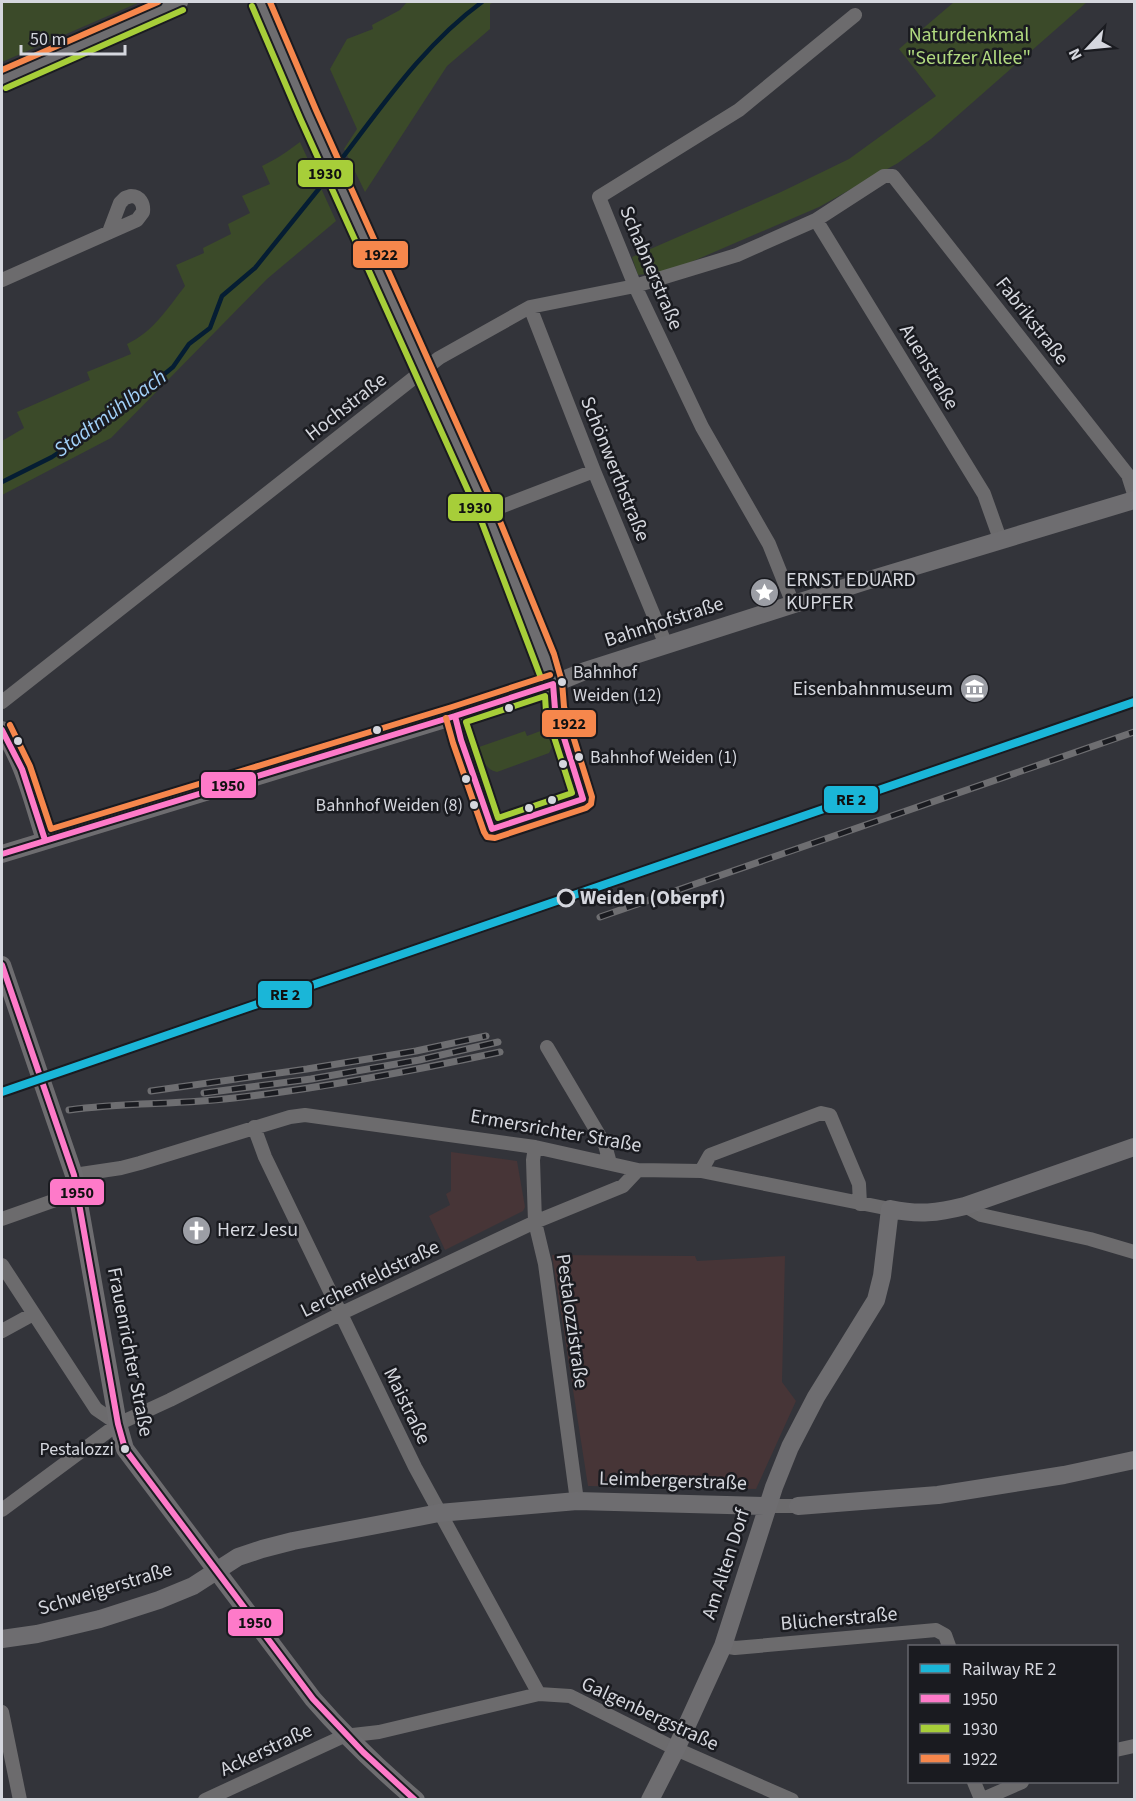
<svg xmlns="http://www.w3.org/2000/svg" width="1136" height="1801" viewBox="0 0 1136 1801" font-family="'Source Sans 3',sans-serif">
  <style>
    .education { fill: #473537 }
    .green { fill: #3b4a29 }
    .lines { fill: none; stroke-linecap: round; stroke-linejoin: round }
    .stream { stroke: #051d33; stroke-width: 4.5 }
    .street { stroke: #6c6b6d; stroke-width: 14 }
    .secondary { stroke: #6e6d70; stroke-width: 18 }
    .rail-casing { stroke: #6e6e71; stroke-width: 7 }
    .rail { stroke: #1a1b20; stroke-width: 4.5; stroke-dasharray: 14; stroke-linecap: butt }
    .bus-1-casing { stroke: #1a1b20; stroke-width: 10 }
    .bus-2-casing { stroke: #1a1b20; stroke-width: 10 }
    .bus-3-casing { stroke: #1a1b20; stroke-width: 10 }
    .bus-1 { stroke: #fe7ac9; stroke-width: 6 }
    .bus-2 { stroke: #a7ce39; stroke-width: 6 }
    .bus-3 { stroke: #f6874c; stroke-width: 6 }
    .rail-1-casing { stroke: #1a1b20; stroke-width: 12 }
    .rail-1 { stroke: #1ab6d8; stroke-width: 8 }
    .bus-dot { fill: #d5d7de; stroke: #1a1b20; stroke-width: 2 }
    .stop-dot { fill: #1a1b20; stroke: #d5d7de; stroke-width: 3 }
    .labels { text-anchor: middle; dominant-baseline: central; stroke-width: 5; stroke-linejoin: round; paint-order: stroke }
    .bus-label { font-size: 18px; fill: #d5d7de; stroke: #1a1b20; text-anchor: start }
    .park-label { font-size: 20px; fill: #b1da7f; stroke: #1a1b20 }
    .street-label { font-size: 20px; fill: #d5d7de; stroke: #1a1b20 }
    .poi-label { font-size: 20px; fill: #d5d7de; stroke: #1a1b20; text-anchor: start }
    .stop-label { font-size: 20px; font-weight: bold; fill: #d5d7de; stroke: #1a1b20; text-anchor: start }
    .water-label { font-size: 21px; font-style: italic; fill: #a2d1f9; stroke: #1a1b20 }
    .line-badge { stroke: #1a1b20; stroke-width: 2 }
    .pale-badge-label { font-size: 16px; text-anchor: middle; font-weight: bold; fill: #111 }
  </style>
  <rect width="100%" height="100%" fill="#33343a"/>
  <path class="education" d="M 451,1152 L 517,1161 L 525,1207 L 523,1211 L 445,1250 L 429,1216 L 450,1205 L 446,1194 L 451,1191 Z
    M 552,1255 L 695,1256 L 697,1261 L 785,1256 L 782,1382 L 796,1401 L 756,1489 L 588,1486 Z"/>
  <path class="green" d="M 2,2 L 140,2 L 2,62 Z
    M 407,2 L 494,2 L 490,4 L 490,29 L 447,66 L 365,192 L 344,149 L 357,129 L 330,69 L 347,39 L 373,29 L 372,25 L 400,10 Z
    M 954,2 L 1087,2 L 931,139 L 898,163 L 819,207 L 670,271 L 638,275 L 632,257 L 781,192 L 849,159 L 936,96 L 899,49 Z
    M 300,142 L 336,221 L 267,279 L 111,438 L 2,495 L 2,441 L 24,428 L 17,412 L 90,380 L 87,372 L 131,354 L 127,344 C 153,332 168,308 185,286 L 176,265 L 204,253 L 203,248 L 231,234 L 228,224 L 250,213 L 242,196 L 270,184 L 262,166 C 277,159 288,151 300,142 Z
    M 546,729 L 552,747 L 549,753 L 497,772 C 484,769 482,758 479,747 L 525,731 L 527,736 Z"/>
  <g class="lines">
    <path class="stream" d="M 337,165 C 381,108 423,45 482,2
      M 2,482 L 52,457 L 117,413 L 173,367 L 189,344 L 210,328 L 222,296 L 255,268 L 330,175"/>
    <path class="street" d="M 816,220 L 984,494 L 1000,539
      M 2,280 L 137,220 L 143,212 C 144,204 140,196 131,196 L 125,198 L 120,203 L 109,232
      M 530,307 L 594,471 L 666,645
      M 487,512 L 594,471
      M 793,604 L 769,544 L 702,427 L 635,286 L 599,197 L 739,110 L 855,15
      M 2,702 L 439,358 L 530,307 L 635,286 L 737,255 L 816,220 L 884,176 L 893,176 L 1128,475 L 1134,494
      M 547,1047 L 605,1145 L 610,1163
      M 254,1127 L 265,1157 L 415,1467 L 539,1694
      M 535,1147 L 533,1160 L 535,1222 L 545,1264 L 577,1501
      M 701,1171 L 710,1155 L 821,1113 L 830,1115 L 859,1184 L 860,1204
      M 74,1175 L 121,1168 L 140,1163 L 290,1117 L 305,1115 L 535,1147 L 638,1170 L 701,1171 L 890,1209
      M 965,1206 L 981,1215 L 1090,1239 L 1134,1252
      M 2,1219 L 67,1196
      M 2,1265 L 96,1409 L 118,1424
      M 2,1331 L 33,1314
      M 768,1506 L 798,1506
      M 2,1510 L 118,1424 L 170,1400 L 342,1313 L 535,1222 L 623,1186 L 638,1170
      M 723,1646 L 735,1648 L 936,1630 L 945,1635 L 949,1646
      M 2,1712 L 20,1800
      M 1116,1750 L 1134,1746
      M 974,1782 L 981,1799
      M 205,1800 L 344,1736 L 379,1732 L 539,1694 L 570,1696 L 676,1749 L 792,1800
      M 981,1800 L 1022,1782"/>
    <path class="secondary" d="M 260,2 L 308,114 L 487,512 L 553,684
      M 2,80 L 179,2
      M 2,730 C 24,762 33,803 45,840
      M 2,854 L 455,716 L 553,684 L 585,671 L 866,581 L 1134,500
      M 2,965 L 74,1175 L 118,1424 L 125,1449 L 313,1699 C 347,1738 377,1767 416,1800
      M 798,1506 L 938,1495 L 1064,1475 L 1134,1460
      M 2,1639 L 37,1634 L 100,1619 L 159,1600 L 193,1586 L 238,1557 L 262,1549 L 293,1541 L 439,1513 L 577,1501 L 768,1506
      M 650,1800 L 676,1749 L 723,1646 L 774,1487 L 790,1447 L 816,1397 L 876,1300 L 882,1276 L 890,1209 C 919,1215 937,1213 965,1206 L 1134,1147"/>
    <defs>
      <path id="rail" d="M 600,917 L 1134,732
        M 151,1091 L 307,1069 L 416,1051 L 486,1036
        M 204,1093 L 311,1079 L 419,1060 L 498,1042
        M 69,1110 C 124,1102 179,1105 234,1098 C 324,1088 412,1071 500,1052"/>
    </defs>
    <use href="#rail" class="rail-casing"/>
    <use href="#rail" class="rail"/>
    <defs>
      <path id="bus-1" d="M 553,684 L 555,709 L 583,799 L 492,829 L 461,740 L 455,716 Z
        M 2,730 L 22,769 L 45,840
        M 2,854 L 455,716
        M 2,965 L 74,1175 L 118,1424 L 125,1449 L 313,1699 L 363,1752 L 415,1800"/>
      <path id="bus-2" d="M 252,6 L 300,118 L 479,515 L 541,678
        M 6,88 L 183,10
        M 545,696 L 546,712 L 572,793 L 498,818 L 466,722 Z"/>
      <path id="bus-3" d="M 270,2 L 316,110 L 495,509 L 554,654 L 562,682 L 564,707 L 592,797 L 591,804 L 586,808 L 495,838 L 487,837 L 484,832 L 453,743 L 446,718
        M 2,70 L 158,2
        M 10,725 L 30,766 L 51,829 L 452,707 L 550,675"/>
    </defs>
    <use href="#bus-1" class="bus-1-casing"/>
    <use href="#bus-2" class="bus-2-casing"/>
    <use href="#bus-3" class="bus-3-casing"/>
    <use href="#bus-1" class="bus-1"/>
    <use href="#bus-2" class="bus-2"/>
    <use href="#bus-3" class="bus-3"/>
    <defs>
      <path id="rail-1" d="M 2,1092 L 1134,702"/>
    </defs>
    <use href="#rail-1" class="rail-1-casing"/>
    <use href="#rail-1" class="rail-1"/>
  </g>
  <defs>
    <symbol id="sight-disc" viewBox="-11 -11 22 22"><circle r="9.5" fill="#9c9ea5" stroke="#1a1b20"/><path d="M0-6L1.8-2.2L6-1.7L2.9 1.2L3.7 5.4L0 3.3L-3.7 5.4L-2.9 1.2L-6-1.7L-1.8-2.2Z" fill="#fff"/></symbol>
    <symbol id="museum-disc" viewBox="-11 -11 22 22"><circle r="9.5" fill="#9c9ea5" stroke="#1a1b20"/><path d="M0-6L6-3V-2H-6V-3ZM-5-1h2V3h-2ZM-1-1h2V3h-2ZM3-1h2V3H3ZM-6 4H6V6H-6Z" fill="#fff"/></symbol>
    <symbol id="church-disc" viewBox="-11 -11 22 22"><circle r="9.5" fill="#9c9ea5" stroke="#1a1b20"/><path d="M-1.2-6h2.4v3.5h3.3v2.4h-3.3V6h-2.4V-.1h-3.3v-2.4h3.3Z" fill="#fff"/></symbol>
  </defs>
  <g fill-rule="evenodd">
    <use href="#sight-disc" x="748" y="576" width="33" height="33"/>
    <use href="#museum-disc" x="958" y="672" width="33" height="33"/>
    <use href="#church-disc" x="180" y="1214" width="33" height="33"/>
  </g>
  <g class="bus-dot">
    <circle cx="562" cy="682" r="5"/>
    <circle cx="509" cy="708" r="5"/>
    <circle cx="377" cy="730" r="5"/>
    <circle cx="18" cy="741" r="5"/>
    <circle cx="579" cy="757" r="5"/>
    <circle cx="563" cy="764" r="5"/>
    <circle cx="466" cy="779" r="5"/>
    <circle cx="552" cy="800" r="5"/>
    <circle cx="474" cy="805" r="5"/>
    <circle cx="529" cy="808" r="5"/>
    <circle cx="125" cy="1449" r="5"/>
  </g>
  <circle class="stop-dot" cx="566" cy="898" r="8"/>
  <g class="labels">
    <g class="bus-label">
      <text x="573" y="672">Bahnhof<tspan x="573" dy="23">Weiden (12)</tspan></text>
      <text x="590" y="757">Bahnhof Weiden (1)</text>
      <text x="463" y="805" text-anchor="end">Bahnhof Weiden (8)</text>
      <text x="114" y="1449" text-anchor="end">Pestalozzi</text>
    </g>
    <g class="park-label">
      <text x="969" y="35">Naturdenkmal<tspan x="969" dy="23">"Seufzer Allee"</tspan></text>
    </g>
    <g class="street-label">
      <text transform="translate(651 268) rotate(67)">Schabnerstraße</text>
      <text transform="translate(1032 321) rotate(52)">Fabrikstraße</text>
      <text transform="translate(929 367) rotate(59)">Auenstraße</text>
      <text transform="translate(346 407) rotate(-38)">Hochstraße</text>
      <text transform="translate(615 469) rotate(68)">Schönwerthstraße</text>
      <text transform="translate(664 622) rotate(-18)">Bahnhofstraße</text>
      <text transform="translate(556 1131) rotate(10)">Ermersrichter Straße</text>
      <text transform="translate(370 1279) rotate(-26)">Lerchenfeldstraße</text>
      <text transform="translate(572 1321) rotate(82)">Pestalozzistraße</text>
      <text transform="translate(130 1352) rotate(79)">Frauenrichter Straße</text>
      <text transform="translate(407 1406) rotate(64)">Maistraße</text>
      <text transform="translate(673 1481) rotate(2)">Leimbergerstraße</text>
      <text transform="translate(726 1564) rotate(-72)">Am Alten Dorf</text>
      <text transform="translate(105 1589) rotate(-17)">Schweigerstraße</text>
      <text transform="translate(839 1619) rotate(-5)">Blücherstraße</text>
      <text transform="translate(650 1714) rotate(25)">Galgenbergstraße</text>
      <text transform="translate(266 1750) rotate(-25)">Ackerstraße</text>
    </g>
    <g class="poi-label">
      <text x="786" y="580">ERNST EDUARD<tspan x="786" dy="23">KUPFER</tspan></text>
      <text x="953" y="689" text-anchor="end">Eisenbahnmuseum</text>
      <text x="217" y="1230">Herz Jesu</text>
    </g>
    <g class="stop-label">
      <text x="580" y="898">Weiden (Oberpf)</text>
    </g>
    <g class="water-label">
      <text transform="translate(110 413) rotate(-36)">Stadtmühlbach</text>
    </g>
  </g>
  <g class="line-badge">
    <rect x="297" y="159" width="57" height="29" rx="6" fill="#a7ce39"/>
    <rect x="352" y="240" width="57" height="29" rx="6" fill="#f6874c"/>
    <rect x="447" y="493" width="57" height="29" rx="6" fill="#a7ce39"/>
    <rect x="541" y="709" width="56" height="29" rx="6" fill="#f6874c"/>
    <rect x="200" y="771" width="57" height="28" rx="6" fill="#fe7ac9"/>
    <rect x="823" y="785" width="56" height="29" rx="6" fill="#1ab6d8"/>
    <rect x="257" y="980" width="56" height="29" rx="6" fill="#1ab6d8"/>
    <rect x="49" y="1178" width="56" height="28" rx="6" fill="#fe7ac9"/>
    <rect x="227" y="1608" width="57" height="29" rx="6" fill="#fe7ac9"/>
  </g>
  <g class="pale-badge-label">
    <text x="325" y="179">1930</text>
    <text x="381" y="260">1922</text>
    <text x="475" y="513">1930</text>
    <text x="569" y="729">1922</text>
    <text x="228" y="791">1950</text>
    <text x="851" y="805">RE 2</text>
    <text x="285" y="1000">RE 2</text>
    <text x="77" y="1198">1950</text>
    <text x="255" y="1628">1950</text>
  </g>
  <rect width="1136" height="1801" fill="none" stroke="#d5d7de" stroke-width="6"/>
  <rect x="908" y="1645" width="210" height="138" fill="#1a1b20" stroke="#65666c" stroke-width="1.5"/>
  <rect x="920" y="1664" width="30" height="9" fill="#1ab6d8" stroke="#65666c" stroke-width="1.5"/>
  <text x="962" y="1675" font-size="18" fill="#d5d7de">Railway RE 2</text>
  <rect x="920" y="1694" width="30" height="9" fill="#fe7ac9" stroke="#65666c" stroke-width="1.5"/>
  <text x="962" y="1705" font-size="18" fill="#d5d7de">1950</text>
  <rect x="920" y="1724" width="30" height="9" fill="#a7ce39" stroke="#65666c" stroke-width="1.5"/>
  <text x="962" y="1735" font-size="18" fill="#d5d7de">1930</text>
  <rect x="920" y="1754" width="30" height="9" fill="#f6874c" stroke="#65666c" stroke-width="1.5"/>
  <text x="962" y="1765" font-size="18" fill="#d5d7de">1922</text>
  <g transform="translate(1088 48) rotate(244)" stroke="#1a1b20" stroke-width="4.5" paint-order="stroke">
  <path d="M0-4.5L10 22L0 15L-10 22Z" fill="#d5d7de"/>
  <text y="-9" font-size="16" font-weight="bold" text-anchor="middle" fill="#d5d7de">N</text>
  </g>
  <path d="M21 45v9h104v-9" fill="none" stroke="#d5d7de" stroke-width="3"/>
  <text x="30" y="45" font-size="18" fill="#d5d7de" stroke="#1a1b20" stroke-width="4.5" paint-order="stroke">50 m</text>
</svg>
